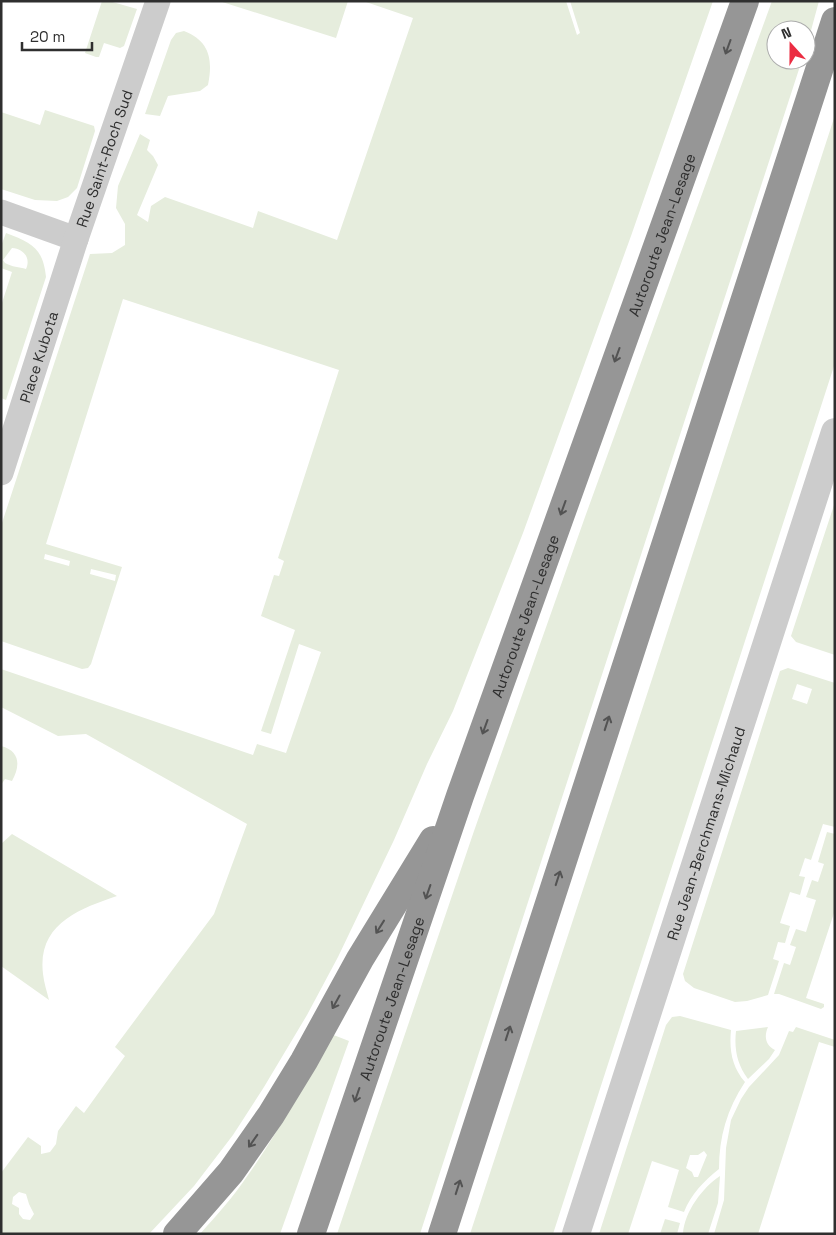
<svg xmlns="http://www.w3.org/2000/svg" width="836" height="1235" viewBox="0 0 836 1235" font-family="'Space Grotesk',sans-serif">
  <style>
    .green { fill: #e6eddd; fill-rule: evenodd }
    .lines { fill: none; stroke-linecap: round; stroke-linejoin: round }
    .minor { stroke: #ccc; stroke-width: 25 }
    .tertiary { stroke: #ccc; stroke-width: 28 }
    .motorway { stroke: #969696; stroke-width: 28 }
    .oneway { stroke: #535353 }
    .labels { text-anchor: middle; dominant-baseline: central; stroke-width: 5; stroke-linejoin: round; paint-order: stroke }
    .street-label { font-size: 15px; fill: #2f2f2f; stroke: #fff }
  </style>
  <rect width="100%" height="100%" fill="#fff"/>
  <path class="green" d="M 102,1 L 109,1 L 137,9 L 124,46 L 120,48 L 104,43 L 99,57 L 96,57 L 85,53 Z
    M 219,1 L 348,1 L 336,38 Z
    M 363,1 L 566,1 L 577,35 L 580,33 L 570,1 L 713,1 L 631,236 L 523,533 L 453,711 L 427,764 L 394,840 L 338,957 L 307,1015 L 264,1087 L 233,1135 L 194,1186 L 149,1234 L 1,1234 L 1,1173 L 28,1137 L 41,1146 L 41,1154 L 50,1152 L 56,1144 L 58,1131 L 76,1106 L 84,1113 L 125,1056 L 115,1047 L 214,914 L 247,824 L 86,734 L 58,736 L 1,707 L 1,669 L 253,755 L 257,744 L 286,753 L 321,652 L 299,644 L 271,734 L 261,731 L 295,630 L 261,616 L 274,575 L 279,576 L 284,561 L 278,558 L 339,370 L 123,299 L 46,544 L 122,567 L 91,664 L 88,668 L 82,669 L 1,641 L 1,526 L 90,254 L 112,253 L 125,245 L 125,224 L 116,208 L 118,186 L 140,134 L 150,140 L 147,150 L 153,156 L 158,165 L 137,215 L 148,222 L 151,206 L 165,197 L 253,228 L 258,211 L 337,240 L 413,18 ZM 45,554 L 70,561 L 69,566 L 44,559 ZM 91,569 L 116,575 L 115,581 L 90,574 ZM 19,1192 L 26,1194 L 29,1204 L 34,1214 L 30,1220 L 23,1219 L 19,1214 L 19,1208 L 12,1204 L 13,1197 Z
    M 772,1 L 819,1 L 806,49 L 806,30 L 776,30 L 776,60 L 802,60 L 420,1234 L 337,1234 L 474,831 L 585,517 Z
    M 184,31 C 210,41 213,60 208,85 L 200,91 L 168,96 L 160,116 L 145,114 L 171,40 L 176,33 Z
    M 45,110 L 94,126 L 95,131 L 77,188 L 68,197 L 57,201 L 35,200 L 1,189 L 1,112 L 40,125 Z
    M 835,115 L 835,363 L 553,1234 L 470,1234 L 653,676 Z
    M 6,233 C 32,243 43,248 46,277 L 6,400 L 1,398 L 1,306 L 12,272 L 1,268 L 1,246 ZM 12,248 C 24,249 31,258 26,269 C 19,267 12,267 5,263 L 3,260 Z
    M 835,502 L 835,655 L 796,642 L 791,636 Z
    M 788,668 L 835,683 L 835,827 L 823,824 L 811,860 L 805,858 L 799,876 L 805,877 L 800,895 L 790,892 L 780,923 L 790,926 L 785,943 L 778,942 L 773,959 L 779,961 L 768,995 L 747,1001 L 735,1002 L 694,988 L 685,981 L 683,974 L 780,671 ZM 797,684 L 812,689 L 807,704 L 792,699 Z
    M 1,746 C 21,751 20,767 12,781 L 5,779 L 1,785 Z
    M 827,832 L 835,834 L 835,910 L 806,998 L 824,1004 L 824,1007 L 821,1009 L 779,994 L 774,994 L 784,963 L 790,965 L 796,947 L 790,945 L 796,929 L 806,932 L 816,900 L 806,897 L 812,880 L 818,882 L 824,864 L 818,862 Z
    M 12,834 L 117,896 C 79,909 37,924 43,974 C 44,983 47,992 49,1000 L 1,966 L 1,844 Z
    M 680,1016 L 731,1030 C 729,1050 732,1067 745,1082 C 727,1109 719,1137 719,1169 C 704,1181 691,1194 684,1212 L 668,1207 L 679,1170 L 652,1161 L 628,1234 L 599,1234 L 666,1025 L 672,1017 ZM 704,1151 L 707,1155 L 698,1177 L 694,1177 L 692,1172 L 686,1168 L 690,1155 L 698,1155 Z
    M 768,1027 C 764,1036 765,1045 775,1050 L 769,1059 L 748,1079 C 737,1064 734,1049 736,1031 Z
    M 796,1027 L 835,1040 L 835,1047 L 819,1042 L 758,1234 L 714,1234 L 724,1200 L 726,1148 L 731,1120 L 741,1099 L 749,1087 L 779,1055 L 789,1031 L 793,1032 Z
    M 331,1034 L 349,1041 L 280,1234 L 200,1234 C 217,1215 234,1196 248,1175 C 280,1130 305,1082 331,1034 Z
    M 720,1176 L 718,1203 L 708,1234 L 683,1234 C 684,1212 703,1187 720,1176 Z
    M 665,1219 L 680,1223 L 677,1234 L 660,1234 Z"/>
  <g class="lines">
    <g class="minor">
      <path d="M 1,212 L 76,239"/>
      <path id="s1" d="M 1,473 L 76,239 L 158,1"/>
    </g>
    <path class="tertiary" id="s2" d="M 576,1234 L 835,432"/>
    <g class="motorway">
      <path d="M 177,1234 L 231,1172 L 271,1115 L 304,1061 L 360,959 L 433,840"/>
      <path id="s3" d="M 311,1234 L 460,796 L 745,1"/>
      <path d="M 442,1234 L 835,21"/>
    </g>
  </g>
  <defs><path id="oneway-shaft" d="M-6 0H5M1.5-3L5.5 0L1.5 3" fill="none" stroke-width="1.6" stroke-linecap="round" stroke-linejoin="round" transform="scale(1.25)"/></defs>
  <g class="oneway">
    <use href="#oneway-shaft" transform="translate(728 47) rotate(110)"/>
    <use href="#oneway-shaft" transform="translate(617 355) rotate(110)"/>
    <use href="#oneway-shaft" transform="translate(563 508) rotate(110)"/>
    <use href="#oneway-shaft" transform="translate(607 723) rotate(-72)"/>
    <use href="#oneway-shaft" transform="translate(485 727) rotate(110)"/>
    <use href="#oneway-shaft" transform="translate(558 878) rotate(-72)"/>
    <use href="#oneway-shaft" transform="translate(428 892) rotate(109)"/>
    <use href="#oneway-shaft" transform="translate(380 927) rotate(122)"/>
    <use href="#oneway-shaft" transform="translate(336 1002) rotate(119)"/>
    <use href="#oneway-shaft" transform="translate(508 1033) rotate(-72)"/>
    <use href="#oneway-shaft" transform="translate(357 1095) rotate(109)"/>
    <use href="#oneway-shaft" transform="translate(253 1141) rotate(125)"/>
    <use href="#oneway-shaft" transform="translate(458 1187) rotate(-72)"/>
  </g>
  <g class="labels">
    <g class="street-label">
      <text stroke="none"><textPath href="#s1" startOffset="331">Rue Saint-Roch Sud</textPath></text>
      <text stroke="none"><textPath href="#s3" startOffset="1059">Autoroute Jean-Lesage</textPath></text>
      <text stroke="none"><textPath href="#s1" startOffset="122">Place Kubota</textPath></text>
      <text stroke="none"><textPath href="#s3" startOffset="654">Autoroute Jean-Lesage</textPath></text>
      <text stroke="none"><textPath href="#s2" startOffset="421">Rue Jean-Berchmans-Michaud</textPath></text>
      <text stroke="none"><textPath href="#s3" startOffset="249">Autoroute Jean-Lesage</textPath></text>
    </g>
  </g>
  <rect width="836" height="1235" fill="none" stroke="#2f2f2f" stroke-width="5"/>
  <g transform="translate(791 45) rotate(339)"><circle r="24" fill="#ffffff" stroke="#acacac"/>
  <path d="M0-4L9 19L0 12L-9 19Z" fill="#eb2d42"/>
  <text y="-8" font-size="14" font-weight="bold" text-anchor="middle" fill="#2f2f2f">N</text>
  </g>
  <path d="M22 42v8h70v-8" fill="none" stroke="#2f2f2f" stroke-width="2.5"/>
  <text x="30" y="42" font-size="15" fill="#2f2f2f" stroke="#ffffff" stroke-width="4" paint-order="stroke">20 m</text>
</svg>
